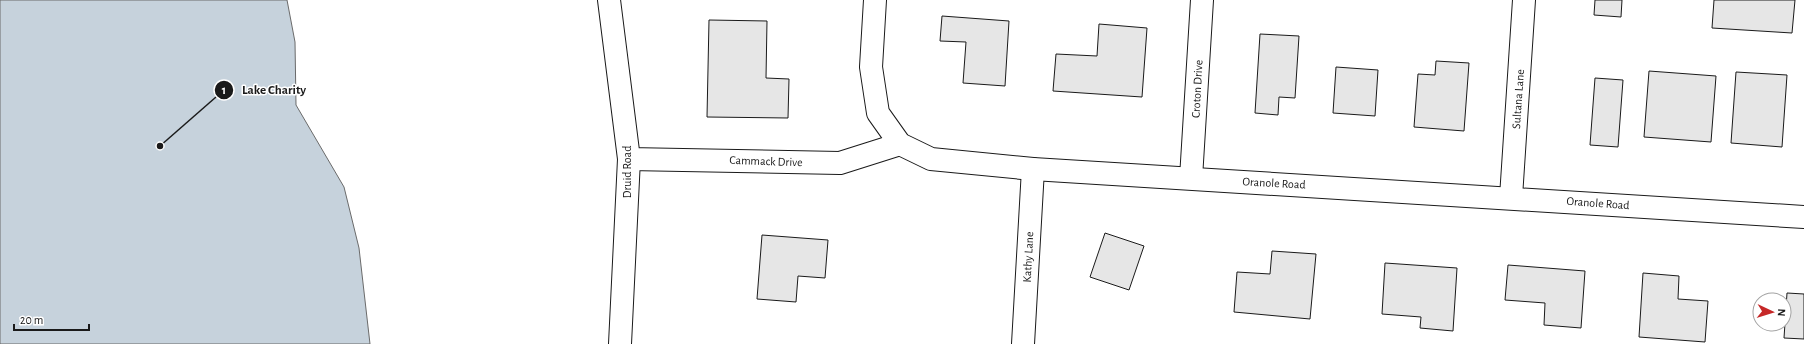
<svg xmlns="http://www.w3.org/2000/svg" width="1804" height="344" viewBox="0 0 1804 344" font-family="'Alegreya Sans',sans-serif">
  <style>
    .water { fill: #c6d2dc; stroke: #6a6a6a }
    .building { fill: #e6e6e6; stroke: #1a1a1a }
    .lines { fill: none; stroke-linecap: round; stroke-linejoin: round }
    .street-casing { stroke: #1a1a1a; stroke-width: 24 }
    .secondary-casing { stroke: #1a1a1a; stroke-width: 24 }
    .street { stroke: #fff; stroke-width: 22 }
    .secondary { stroke: #fff; stroke-width: 22 }
    .labels { text-anchor: middle; dominant-baseline: central; stroke-width: 3; stroke-linejoin: round; paint-order: stroke }
    .street-label { font-size: 12px; fill: #1a1a1a; stroke: #fff }
    .leader { fill: none; stroke: #1a1a1a; stroke-width: 1.5 }
    .callout-dot { fill: #1a1a1a; stroke: #fff; stroke-width: 1.5 }
    .mark-label { font-size: 12px; text-anchor: middle; font-weight: bold; fill: #fff }
    .callout-label { font-size: 13px; text-anchor: middle; font-weight: bold; fill: #1a1a1a; stroke: #fff; stroke-width: 3; stroke-linejoin: round; paint-order: stroke }
  </style>
  <rect width="100%" height="100%" fill="#fff"/>
  <path class="water" d="M 0,0 L 287,0 L 295,42 L 296,105 L 344,187 L 359,248 L 370,344 L 0,344 Z"/>
  <path class="building" d="M 1595,0 L 1622,0 L 1621,17 L 1594,15 Z
    M 1714,0 L 1795,0 L 1792,33 L 1712,28 Z
    M 942,16 L 1009,21 L 1005,86 L 963,83 L 966,42 L 940,41 Z
    M 709,20 L 767,21 L 766,78 L 789,79 L 788,118 L 707,117 Z
    M 1099,24 L 1147,28 L 1142,97 L 1053,91 L 1056,54 L 1097,56 Z
    M 1260,34 L 1299,36 L 1295,98 L 1279,97 L 1278,115 L 1255,113 Z
    M 1436,61 L 1469,63 L 1464,131 L 1414,127 L 1418,74 L 1435,75 Z
    M 1336,67 L 1378,70 L 1375,116 L 1333,113 Z
    M 1649,71 L 1716,76 L 1711,142 L 1644,137 Z
    M 1736,72 L 1787,75 L 1782,147 L 1731,143 Z
    M 1595,78 L 1623,80 L 1618,147 L 1590,145 Z
    M 1105,233 L 1144,246 L 1129,290 L 1090,277 Z
    M 762,235 L 828,240 L 825,278 L 798,276 L 796,302 L 757,299 Z
    M 1272,251 L 1316,254 L 1310,319 L 1234,312 L 1237,272 L 1270,274 Z
    M 1385,263 L 1457,268 L 1453,331 L 1420,328 L 1421,317 L 1382,314 Z
    M 1508,265 L 1585,271 L 1581,328 L 1544,325 L 1545,303 L 1505,300 Z
    M 1643,273 L 1679,276 L 1678,299 L 1708,301 L 1705,342 L 1639,337 Z
    M 1787,293 L 1804,294 L 1804,339 L 1784,338 Z"/>
  <g class="lines">
    <defs>
      <path id="street" d="M 609,0 L 629,159 L 620,344
        M 629,159 L 840,163 L 900,144
        M 1191,178 L 1202,0
        M 1511,197 L 1524,0
        M 1023,344 L 1033,169"/>
      <path id="secondary" d="M 875,0 L 871,67 L 878,113 L 900,144 L 931,159 L 1033,169 L 1804,217"/>
    </defs>
    <use href="#street" class="street-casing"/>
    <use href="#secondary" class="secondary-casing"/>
    <use href="#street" class="street"/>
    <use href="#secondary" class="secondary"/>
  </g>
  <g class="labels">
    <g class="street-label">
      <text transform="translate(1197 89) rotate(-87)">Croton Drive</text>
      <text transform="translate(1518 99) rotate(-86)">Sultana Lane</text>
      <text transform="translate(766 161) rotate(2)">Cammack Drive</text>
      <text transform="translate(627 172) rotate(-90)">Druid Road</text>
      <text transform="translate(1274 183) rotate(3)">Oranole Road</text>
      <text transform="translate(1598 203) rotate(4)">Oranole Road</text>
      <text transform="translate(1028 257) rotate(-87)">Kathy Lane</text>
    </g>
  </g>
  <path class="leader" d="M160 146L224 90"/>
  <g class="callout-dot">
    <circle cx="160" cy="146" r="4"/>
    <circle cx="224" cy="90" r="10"/>
  </g>
  <g class="mark-label">
    <text x="224" y="94">1</text>
  </g>
  <g class="callout-label">
    <text x="274" y="94">Lake Charity</text>
  </g>
  <g transform="translate(1772 312) rotate(94)"><circle r="19" fill="#ffffff" stroke="#a3a3a3"/>
  <path d="M0-3L7 15L0 10L-7 15Z" fill="#c62828"/>
  <text y="-6" font-size="11" font-weight="bold" text-anchor="middle" fill="#1a1a1a">N</text>
  </g>
  <path d="M14 324v6h75v-6" fill="none" stroke="#1a1a1a" stroke-width="2"/>
  <text x="20" y="324" font-size="12" fill="#1a1a1a" stroke="#ffffff" stroke-width="3" paint-order="stroke">20 m</text>
</svg>
